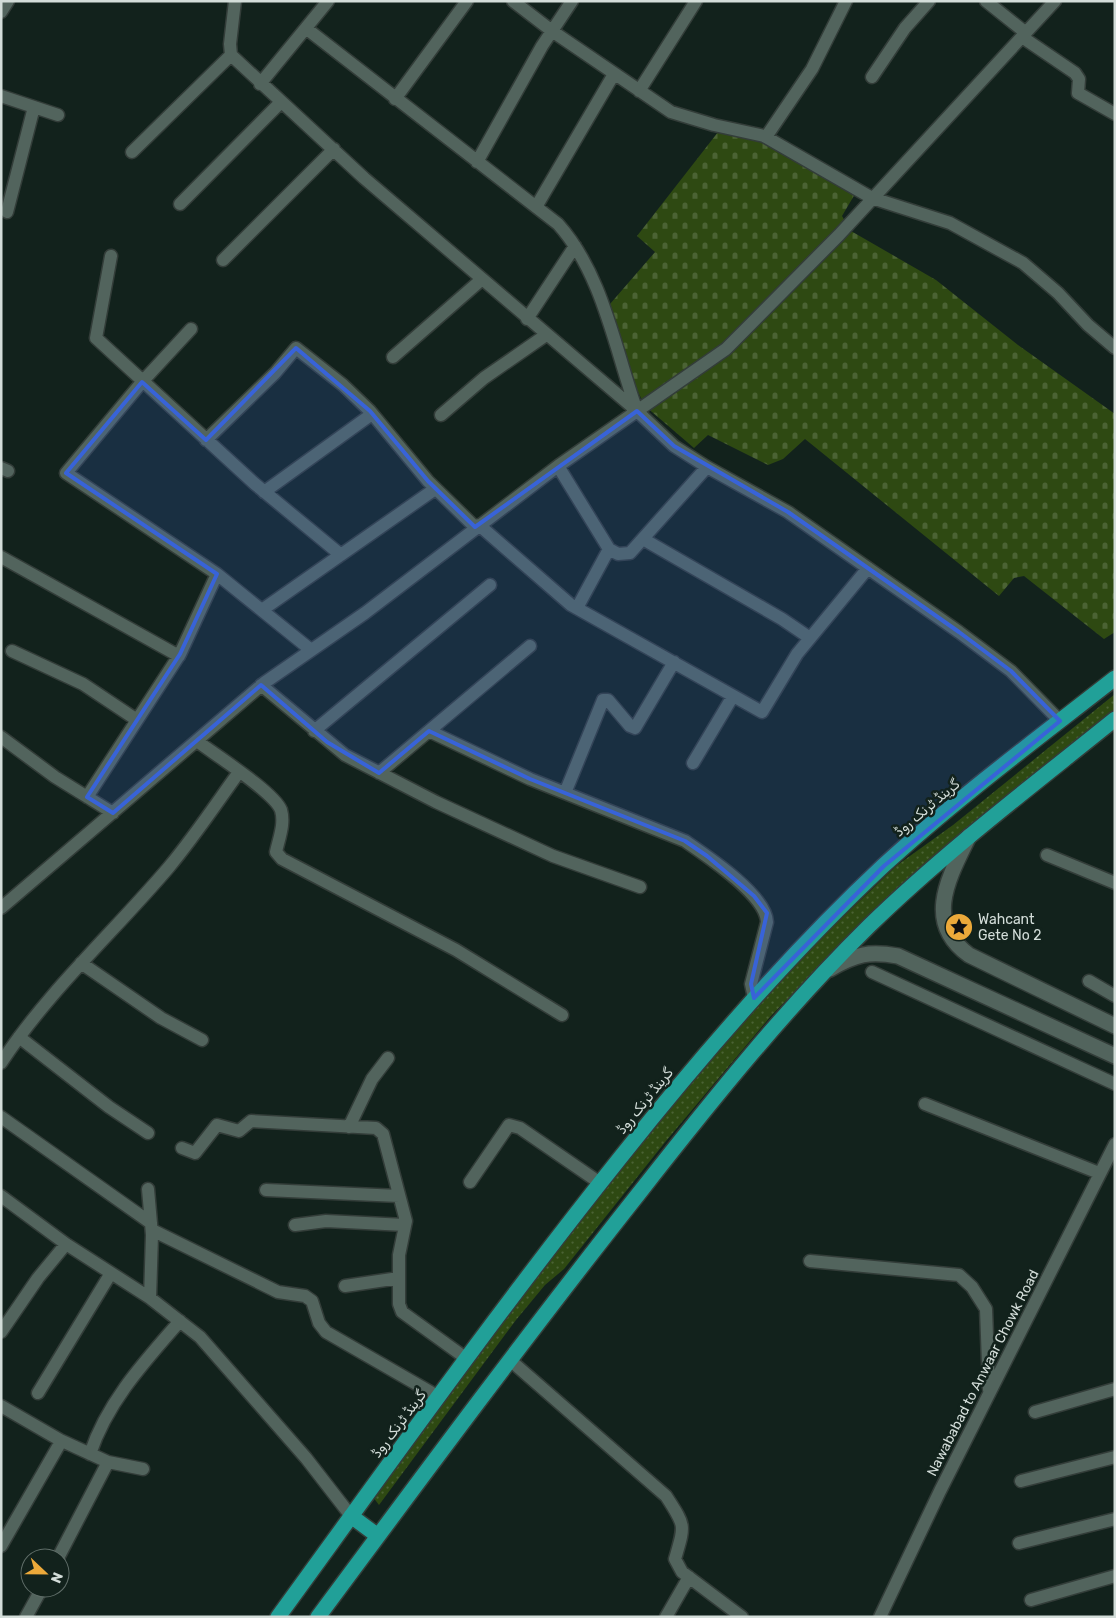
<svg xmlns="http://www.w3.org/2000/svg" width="1116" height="1618" viewBox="0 0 1116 1618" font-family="Rubik,Vazirmatn,sans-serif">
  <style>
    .grass { fill: url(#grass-dots) }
    .cemetery { fill: url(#cemetery-stones) }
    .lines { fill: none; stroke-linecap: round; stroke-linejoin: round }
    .street-casing { stroke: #333d39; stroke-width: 15 }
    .secondary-casing { stroke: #333d39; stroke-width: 18 }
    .highway-casing { stroke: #333d39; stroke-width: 18 }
    .street { stroke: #52645d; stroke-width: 12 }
    .secondary { stroke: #52645d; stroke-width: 15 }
    .highway { stroke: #21a098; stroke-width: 15 }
    .marked { fill: #3863d8; fill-opacity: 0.2; stroke: #3863d8; stroke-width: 4; stroke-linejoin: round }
    .labels { text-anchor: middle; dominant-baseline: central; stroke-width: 5; stroke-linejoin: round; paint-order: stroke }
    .street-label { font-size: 14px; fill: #d3ddd9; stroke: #12221c }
    .poi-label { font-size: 14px; fill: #d3ddd9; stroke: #12221c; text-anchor: start }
  </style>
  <defs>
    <pattern id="grass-dots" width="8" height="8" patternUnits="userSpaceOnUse" patternTransform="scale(1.25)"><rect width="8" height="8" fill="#2e4912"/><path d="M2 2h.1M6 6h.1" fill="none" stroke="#4b6334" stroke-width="1.8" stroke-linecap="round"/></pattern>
    <pattern id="cemetery-stones" width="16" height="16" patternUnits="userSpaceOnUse" patternTransform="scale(1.25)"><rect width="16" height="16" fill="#2e4912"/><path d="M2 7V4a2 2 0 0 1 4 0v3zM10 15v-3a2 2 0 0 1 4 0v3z" fill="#4b6334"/></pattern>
  </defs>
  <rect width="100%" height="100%" fill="#12221c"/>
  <path class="grass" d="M 1115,694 L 1115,709 L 991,809 L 814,972 L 771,1016 L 666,1141 L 564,1269 L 545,1285 L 516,1320 L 379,1505 L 373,1497 L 541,1270 L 678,1095 L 790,968 L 896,866 L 953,825 Z"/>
  <path class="cemetery" d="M 722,127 L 761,140 L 855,194 L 842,216 L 851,231 L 936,280 L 1018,345 L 1115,414 L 1115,632 L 1104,639 L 1024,576 L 1014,578 L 999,596 L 805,439 L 783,459 L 768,465 L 708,435 L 694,448 L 645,406 L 630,376 L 610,304 L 655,252 L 637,236 Z"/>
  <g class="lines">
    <defs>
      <path id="street" d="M 235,1 L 230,44 L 231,55 L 364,178 L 637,411 L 674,446 L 707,467 L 788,512 L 959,632 L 1011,671 L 1060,721
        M 513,1 L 552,31 L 671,112 L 714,125 L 764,136 L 872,198 L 950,223 L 1023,263 L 1058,293 L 1088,325 L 1115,348
        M 986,1 L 1026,33
        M 1,12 L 8,1
        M 307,29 L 558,224 C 603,274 615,350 637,411
        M 1022,37 L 1075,73 L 1079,79 L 1078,93 L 1115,114
        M 872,77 L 905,28 L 929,1
        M 260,84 L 328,1
        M 639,91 L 696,1
        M 1,96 L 58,115
        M 395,99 L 467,1
        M 766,137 L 812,69 L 846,1
        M 132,152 L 231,55
        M 477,162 L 542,46 L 572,1
        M 180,204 L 280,103
        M 536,207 L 614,74
        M 7,212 L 34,107
        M 111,256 L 96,338 L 255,484 L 341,555
        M 223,260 L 334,149
        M 527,319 L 575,246
        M 191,329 L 142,382 L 66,473 L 217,574 L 311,650
        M 393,357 L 481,280
        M 441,415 L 484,378 L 546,335
        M 206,440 L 275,373 L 296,348 L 343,385 L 370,411 L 428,481 L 475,527
        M 558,466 L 609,549
        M 1,468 L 8,471
        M 264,492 L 372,414
        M 479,525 L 571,605 L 762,712 L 797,654 L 868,568
        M 643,539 L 782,619 L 810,638
        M 1,557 L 179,656
        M 577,608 L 609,549 L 618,554 L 630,553 L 707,467
        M 262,610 L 435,489
        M 12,651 L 83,684 L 137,720
        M 261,685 L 345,755 L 436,802 L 553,856 L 640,887
        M 314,731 L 490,585
        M 429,731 L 530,779 L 685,841 C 707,856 766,895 767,922 L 751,984 L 754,998
        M 1,737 L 55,777 L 113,813
        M 197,741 C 214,754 274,792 281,810 C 285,824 279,838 276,852 L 282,859 L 456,950 L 562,1015
        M 693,763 L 733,696
        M 379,773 L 530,646
        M 565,793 L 603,700 L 608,700 L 630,726 L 635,728 L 674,662
        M 87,797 L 180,654 L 217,574
        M 1047,855 L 1115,883
        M 1,908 L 264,683 L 365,613 L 558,466 L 726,349 L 839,235 L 1055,1
        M 81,963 L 161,1018 L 202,1040
        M 872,972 L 1115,1084
        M 1089,981 L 1115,996
        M 19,1037 L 109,1107 L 148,1133
        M 1,1063 C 48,991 114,932 169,867 C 194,837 216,804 239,772
        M 925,1104 L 1099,1173
        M 1,1117 L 151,1223
        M 349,1127 L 372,1079 L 388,1058
        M 182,1148 L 195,1153 L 217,1125 L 239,1131 L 251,1121 L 376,1128 L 383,1134 L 406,1221 L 399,1255 L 399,1304 L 402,1312 L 467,1359
        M 470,1182 L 509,1125 L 520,1128 L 600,1183
        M 148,1189 L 152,1235 L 150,1298
        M 266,1190 L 399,1196
        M 1,1196 L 66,1244 L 150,1298 L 200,1337 L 306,1458 L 351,1516
        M 295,1225 L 326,1221 L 405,1225
        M 152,1230 L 278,1292 L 305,1296 L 312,1301 L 319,1323 L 326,1332 L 439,1397
        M 810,1261 L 959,1275 L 972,1287 L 986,1309 L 989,1390
        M 345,1286 L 399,1278
        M 1,1332 L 38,1278 L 66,1244
        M 510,1360 L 666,1496 C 686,1527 685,1524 675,1559 L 682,1572 L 742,1617
        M 38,1393 L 111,1273
        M 1,1406 L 60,1440 L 108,1462 L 143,1469
        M 1035,1412 L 1115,1389
        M 90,1454 C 107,1402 145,1361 180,1321
        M 1021,1481 L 1115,1457
        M 1019,1543 L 1115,1519
        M 1,1546 L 59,1445
        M 58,1558 L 108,1462
        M 1031,1600 L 1115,1576
        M 26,1617 L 42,1588
        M 666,1617 L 689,1577
        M 880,1617 L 940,1491 L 1115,1144"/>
      <path id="secondary" d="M 969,836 C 949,877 923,922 969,955 L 1115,1026
        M 830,969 C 856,954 869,951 898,956 L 1115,1056"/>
      <path id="highway" d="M 351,1516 L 378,1536
        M 278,1617 C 390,1463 501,1307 620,1158 C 701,1056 787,956 883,866 C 956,799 1037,739 1115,678
        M 318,1617 C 424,1474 530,1331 640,1192 C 712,1100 786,1008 869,926 C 946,851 1032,786 1115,719"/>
    </defs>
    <use href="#street" class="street-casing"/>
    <use href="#secondary" class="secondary-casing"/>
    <use href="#highway" class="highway-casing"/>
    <use href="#street" class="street"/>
    <use href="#secondary" class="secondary"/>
    <use href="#highway" class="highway"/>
  </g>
  <path class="marked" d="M 296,348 L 370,411 L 428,481 L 475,527 L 637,411 L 674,446 L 788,512 L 959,632 L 1011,671 L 1060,721 L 884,866 L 754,998 L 751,984 L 767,913 L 754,896 L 707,856 L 685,841 L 530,779 L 429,731 L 379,773 L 327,742 L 261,685 L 113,813 L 87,797 L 180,654 L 217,574 L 66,473 L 142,382 L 206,440 Z"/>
  <defs>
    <symbol id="sight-disc" viewBox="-11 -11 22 22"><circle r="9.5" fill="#eca93a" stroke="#12221c"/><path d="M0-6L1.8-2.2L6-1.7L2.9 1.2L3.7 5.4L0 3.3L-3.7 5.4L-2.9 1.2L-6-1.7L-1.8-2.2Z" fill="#111"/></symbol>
  </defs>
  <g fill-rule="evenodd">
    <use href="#sight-disc" x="943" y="911" width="32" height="32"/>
  </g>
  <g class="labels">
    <g class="street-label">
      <text transform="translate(927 808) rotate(-40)">گرینڈ ٹرنک روڈ</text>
      <text transform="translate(645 1101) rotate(-51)">گرینڈ ٹرنک روڈ</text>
      <text transform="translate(983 1373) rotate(-63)">Nawababad to Anwaar Chowk Road</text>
      <text transform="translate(399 1424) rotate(-53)">گرینڈ ٹرنک روڈ</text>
    </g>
    <g class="poi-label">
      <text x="978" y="919">Wahcant<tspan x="978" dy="16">Gete No 2</tspan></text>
    </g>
  </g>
  <rect width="1116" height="1618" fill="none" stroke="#d3ddd9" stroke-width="5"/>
  <g transform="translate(45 1573) rotate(112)"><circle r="24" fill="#12221c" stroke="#5f6d68"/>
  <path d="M0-4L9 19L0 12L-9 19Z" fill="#eca93a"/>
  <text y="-8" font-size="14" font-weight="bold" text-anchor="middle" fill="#d3ddd9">N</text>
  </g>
</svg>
